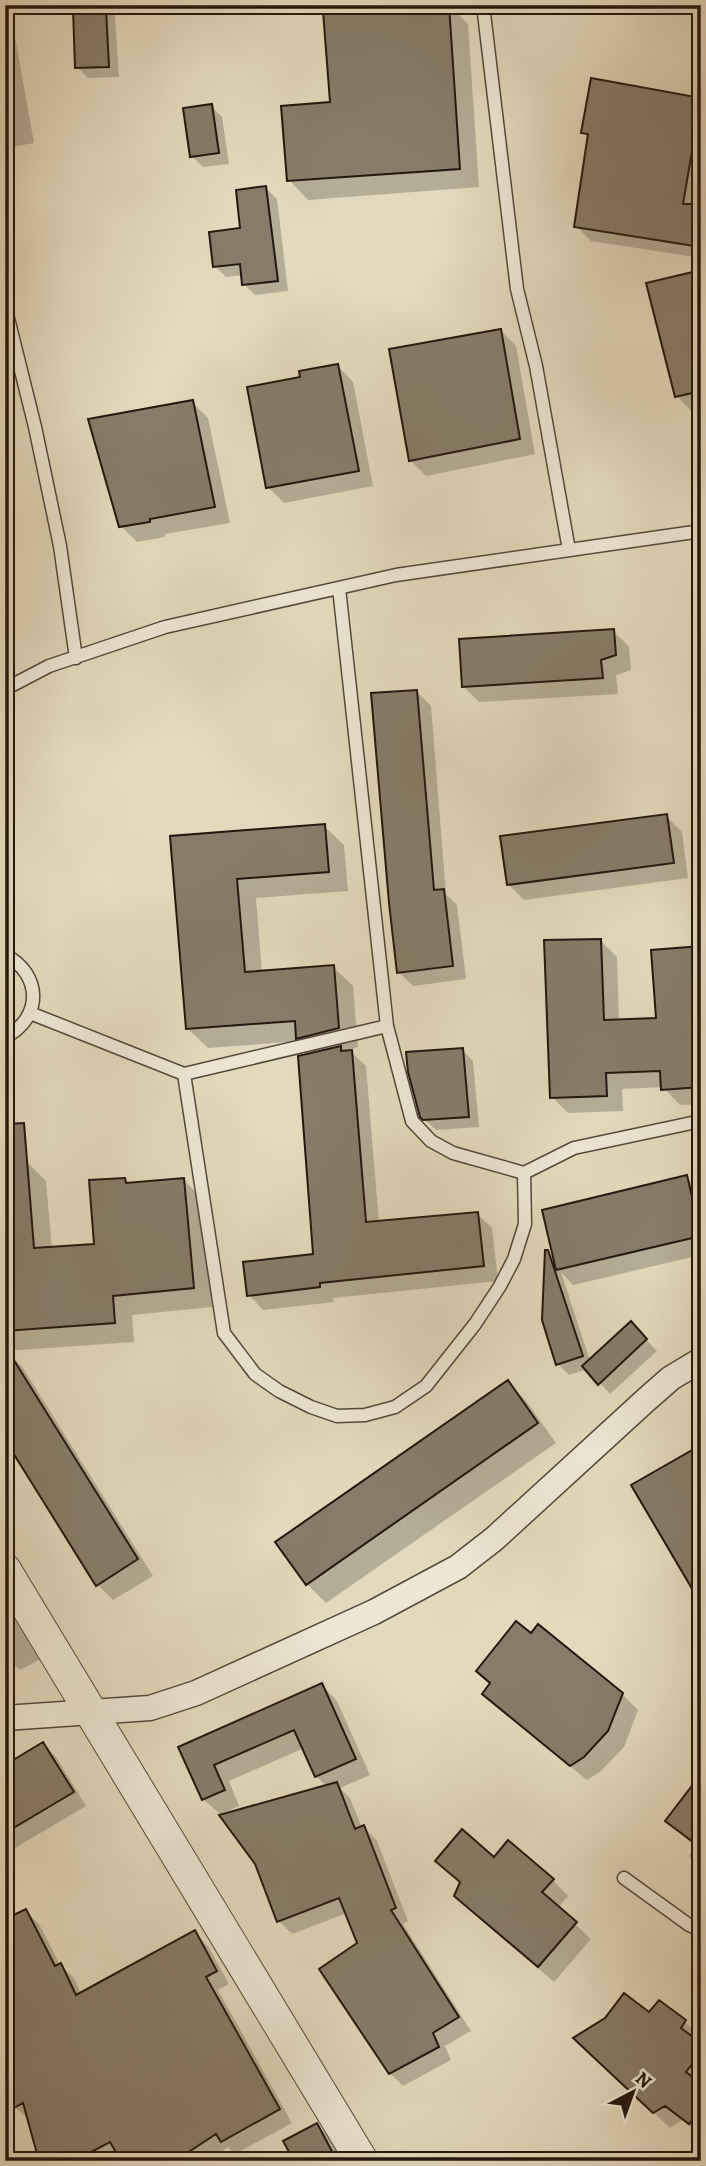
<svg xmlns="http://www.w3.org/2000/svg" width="706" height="2166" viewBox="0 0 706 2166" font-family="Alegreya,serif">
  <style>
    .shadow { fill: #0003; fill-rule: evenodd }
    .building { fill: #877c68; stroke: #24170e; stroke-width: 2 }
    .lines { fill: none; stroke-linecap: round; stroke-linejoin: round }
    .service-casing { stroke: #54483a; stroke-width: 15 }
    .minor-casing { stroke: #54483a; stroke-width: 27 }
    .tertiary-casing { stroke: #54483a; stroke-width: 34 }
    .service { stroke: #ede6d3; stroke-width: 12 }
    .minor { stroke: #ede6d3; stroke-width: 24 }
    .tertiary { stroke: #ede6d3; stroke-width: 32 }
  </style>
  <rect width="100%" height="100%" fill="#e3d9bc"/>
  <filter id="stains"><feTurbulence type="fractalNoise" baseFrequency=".00286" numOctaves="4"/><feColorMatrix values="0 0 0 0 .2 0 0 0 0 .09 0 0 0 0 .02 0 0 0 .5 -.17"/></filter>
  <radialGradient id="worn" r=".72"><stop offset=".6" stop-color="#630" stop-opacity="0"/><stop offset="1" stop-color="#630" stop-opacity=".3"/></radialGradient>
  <path class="shadow" d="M 78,5 L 114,5 L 119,77 L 88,78 L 77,67 Z
    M 449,5 L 468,24 L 479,187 L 308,200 L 289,180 L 331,104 Z
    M 496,5 L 540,5 L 539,15 L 503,11 Z
    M 5,9 L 11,15 L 34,143 L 5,148 Z
    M 701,99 L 701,258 L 591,241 L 576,226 L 589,138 L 583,133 Z
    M 211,106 L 222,117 L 229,164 L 203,167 L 192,156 Z
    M 266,188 L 277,199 L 288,291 L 255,295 L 244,284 L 243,275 L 226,277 L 215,266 L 242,230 Z
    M 701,272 L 701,410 L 692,412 L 677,396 Z
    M 500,330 L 516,346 L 535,454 L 426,476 L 410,460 Z
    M 338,366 L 353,382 L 373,486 L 284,503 L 268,487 L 302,379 Z
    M 192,402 L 208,418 L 230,523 L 165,534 L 165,537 L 137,542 L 121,526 Z
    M 701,584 L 701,649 L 695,585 Z
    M 613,631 L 629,647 L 631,670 L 616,675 L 618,694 L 479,702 L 464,687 Z
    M 417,692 L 431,706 L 446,894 L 457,905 L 466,979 L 413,986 L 399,972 Z
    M 666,816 L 682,832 L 688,878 L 524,900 L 508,884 Z
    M 324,826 L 344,845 L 348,891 L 256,898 L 262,972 L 333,967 L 353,986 L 358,1047 L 349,1050 L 366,1066 L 379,1223 L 477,1214 L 492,1228 L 498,1281 L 333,1298 L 334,1302 L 263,1310 L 249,1295 L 315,1255 L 314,1054 L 301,1041 L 208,1048 L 188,1029 L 171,838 Z
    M 600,940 L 617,957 L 619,1021 L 658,1020 L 701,948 L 701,1104 L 680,1105 L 663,1087 L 622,1089 L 623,1111 L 568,1113 L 552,1097 Z
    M 462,1050 L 473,1061 L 479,1127 L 436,1130 L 424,1119 Z
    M 27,1162 L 46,1181 L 52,1249 L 96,1246 L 125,1179 L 130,1184 L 184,1180 L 203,1200 L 212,1307 L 132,1315 L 134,1342 L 5,1351 L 5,1163 Z
    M 686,1177 L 701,1192 L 701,1255 L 573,1285 L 561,1272 L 590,1361 L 631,1324 L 657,1351 L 610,1394 L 587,1369 L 569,1375 L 558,1364 L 547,1252 L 555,1260 Z
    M 7,1352 L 23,1368 L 153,1576 L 113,1600 L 98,1585 Z
    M 508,1382 L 527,1402 L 556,1443 L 326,1603 L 307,1584 Z
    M 5,1599 L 41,1659 L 20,1670 L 9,1659 L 5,1660 Z
    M 478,1671 L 622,1694 L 638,1710 L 624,1747 L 600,1772 L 587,1780 L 500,1710 L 484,1694 L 492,1685 Z
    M 322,1685 L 337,1701 L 370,1775 L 340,1788 L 350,1798 L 362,1828 L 364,1827 L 377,1841 L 408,1921 L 403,1924 L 471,2031 L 445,2046 L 451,2060 L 403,2086 L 390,2073 L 359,1944 L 347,1913 L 292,1934 L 279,1921 L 257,1864 L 220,1814 L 203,1799 L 180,1748 ZM 304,1748 L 316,1776 L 327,1787 L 224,1815 L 223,1813 L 239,1806 L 229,1781 Z
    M 43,1744 L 56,1757 L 86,1806 L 5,1854 L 5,1767 Z
    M 701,1777 L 701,1868 L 689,1856 L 696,1847 L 667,1821 Z
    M 494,1860 L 553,1880 L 568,1896 L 558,1908 L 591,1939 L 554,1982 L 456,1896 L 461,1884 L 437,1861 Z
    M 5,1898 L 15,1916 L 25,1911 L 39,1924 L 60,1965 L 74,1978 L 81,1994 L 194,1932 L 208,1946 L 229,1984 L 218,1990 L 292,2123 L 235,2154 L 228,2147 L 208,2161 L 40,2161 L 29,2120 L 15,2107 L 5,2087 Z
    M 659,2002 L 685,2022 L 701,2037 L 697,2042 L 701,2045 L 701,2135 L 682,2120 L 670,2128 L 592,2054 L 650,2015 Z
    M 317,2125 L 330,2138 L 342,2161 L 296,2161 Z"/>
  <path class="building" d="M 414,5 L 449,5 L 460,169 L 287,181 L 281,106 L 330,102 L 323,11 Z
    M 106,8 L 109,67 L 75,68 L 73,9 Z
    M 591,78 L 701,98 L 683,204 L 701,204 L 701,247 L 574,227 L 588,134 L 581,133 Z
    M 212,104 L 219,153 L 190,157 L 183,108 Z
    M 266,186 L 278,281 L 242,285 L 240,264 L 213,267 L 209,232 L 240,228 L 236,190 Z
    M 701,270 L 701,391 L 675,397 L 646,283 Z
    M 501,329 L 520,439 L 409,461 L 389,349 Z
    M 338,364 L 359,471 L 266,488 L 247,387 L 300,377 L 299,371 Z
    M 193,400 L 215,507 L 150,519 L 150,522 L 119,527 L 88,419 Z
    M 614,629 L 616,655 L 601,660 L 603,678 L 462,687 L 459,639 Z
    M 417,690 L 434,890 L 444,889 L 453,966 L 397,973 L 389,903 L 371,693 Z
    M 667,814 L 674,863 L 507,885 L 500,836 Z
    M 325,824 L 329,872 L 237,879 L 245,972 L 334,965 L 339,1028 L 296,1039 L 295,1021 L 186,1029 L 170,836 Z
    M 601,939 L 604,1020 L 656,1018 L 651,950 L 701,946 L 701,1087 L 661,1090 L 660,1071 L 606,1073 L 607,1096 L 550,1098 L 544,940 Z
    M 341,1046 L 341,1051 L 352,1050 L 366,1222 L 478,1212 L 484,1266 L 320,1283 L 320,1287 L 247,1296 L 243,1262 L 313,1254 L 298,1056 Z
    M 463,1048 L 469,1117 L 423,1120 L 420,1117 L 408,1072 L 406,1052 Z
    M 24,1123 L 34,1248 L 94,1244 L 89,1180 L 125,1178 L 126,1183 L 184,1178 L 194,1288 L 113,1296 L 115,1323 L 5,1331 L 5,1124 Z
    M 687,1175 L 701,1236 L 556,1270 L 542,1210 Z
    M 545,1250 L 548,1250 L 583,1356 L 556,1365 L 542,1320 Z
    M 631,1321 L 647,1339 L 598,1385 L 582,1366 Z
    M 5,1346 L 138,1559 L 96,1586 L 5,1440 Z
    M 508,1380 L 538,1423 L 306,1585 L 275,1542 Z
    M 701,1445 L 701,1604 L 631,1485 Z
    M 516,1621 L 531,1633 L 538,1624 L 623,1693 L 608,1731 L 584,1757 L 570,1766 L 482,1694 L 490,1683 L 476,1671 Z
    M 322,1683 L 356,1759 L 315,1777 L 294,1730 L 214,1765 L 225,1790 L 202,1800 L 178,1747 Z
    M 43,1742 L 74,1792 L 5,1833 L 5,1765 Z
    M 701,1774 L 701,1848 L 665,1821 Z
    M 337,1782 L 355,1829 L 364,1825 L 396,1908 L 391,1910 L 459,2017 L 433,2033 L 439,2047 L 389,2074 L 319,1969 L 357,1943 L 339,1898 L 277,1922 L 255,1864 L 219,1815 Z
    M 462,1829 L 494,1857 L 508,1840 L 554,1879 L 542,1892 L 577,1922 L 538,1967 L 454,1896 L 460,1882 L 435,1861 Z
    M 26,1909 L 55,1966 L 61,1963 L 76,1995 L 195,1930 L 217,1971 L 206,1977 L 280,2109 L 221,2142 L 216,2134 L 175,2161 L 121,2161 L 110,2142 L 74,2161 L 39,2161 L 23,2103 L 14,2108 L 5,2091 L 5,1919 Z
    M 624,1993 L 649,2012 L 659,2000 L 686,2020 L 681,2028 L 701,2043 L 701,2053 L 686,2072 L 701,2083 L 701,2109 L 689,2124 L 665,2106 L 653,2113 L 573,2038 L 605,2018 Z
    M 317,2123 L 337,2161 L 294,2161 L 283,2141 Z"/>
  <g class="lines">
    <defs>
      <path id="service" d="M 483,5 L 517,289 L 536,366 L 569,550
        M 5,306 L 35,427 L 60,546 L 76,658
        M 339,588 L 387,1026 L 412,1121 L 431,1141 L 453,1153 L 524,1173 L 574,1148 L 701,1121
        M 5,689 L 49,666 L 165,627 L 396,575 L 701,531
        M 5,955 C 42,974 43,1018 5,1037
        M 30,1013 L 184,1074 L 387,1026
        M 184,1074 L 224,1333 L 255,1374 L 279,1391 L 311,1407 L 337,1416 L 365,1415 L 395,1407 L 426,1386 L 475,1324 L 500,1286 L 514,1259 L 525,1224 L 524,1173
        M 624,1878 L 689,1925 L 701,1930"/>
      <path id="minor" d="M 5,1718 L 150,1708 L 196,1693 L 374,1612 L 458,1567 L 494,1539 L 647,1399 L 671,1378 L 701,1360"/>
      <path id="tertiary" d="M 5,1570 L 362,2161"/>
    </defs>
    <use href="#service" class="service-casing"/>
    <use href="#minor" class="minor-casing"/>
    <use href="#tertiary" class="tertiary-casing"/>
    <use href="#service" class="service"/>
    <use href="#minor" class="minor"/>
    <use href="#tertiary" class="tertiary"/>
  </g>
  <rect width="706" height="2166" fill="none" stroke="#e3d9bc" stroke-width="28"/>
  <rect x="7" y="7" width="692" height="2152" fill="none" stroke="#24170e" stroke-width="3.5"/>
  <rect x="14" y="14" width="678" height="2138" fill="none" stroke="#24170e" stroke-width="2"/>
  <g transform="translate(633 2092) rotate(41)" stroke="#ede6d3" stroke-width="5" paint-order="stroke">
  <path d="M0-5L12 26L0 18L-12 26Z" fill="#24170e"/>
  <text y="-10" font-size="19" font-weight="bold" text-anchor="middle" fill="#24170e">N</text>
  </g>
  <rect width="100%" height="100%" filter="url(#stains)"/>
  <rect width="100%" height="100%" fill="url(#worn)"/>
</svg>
